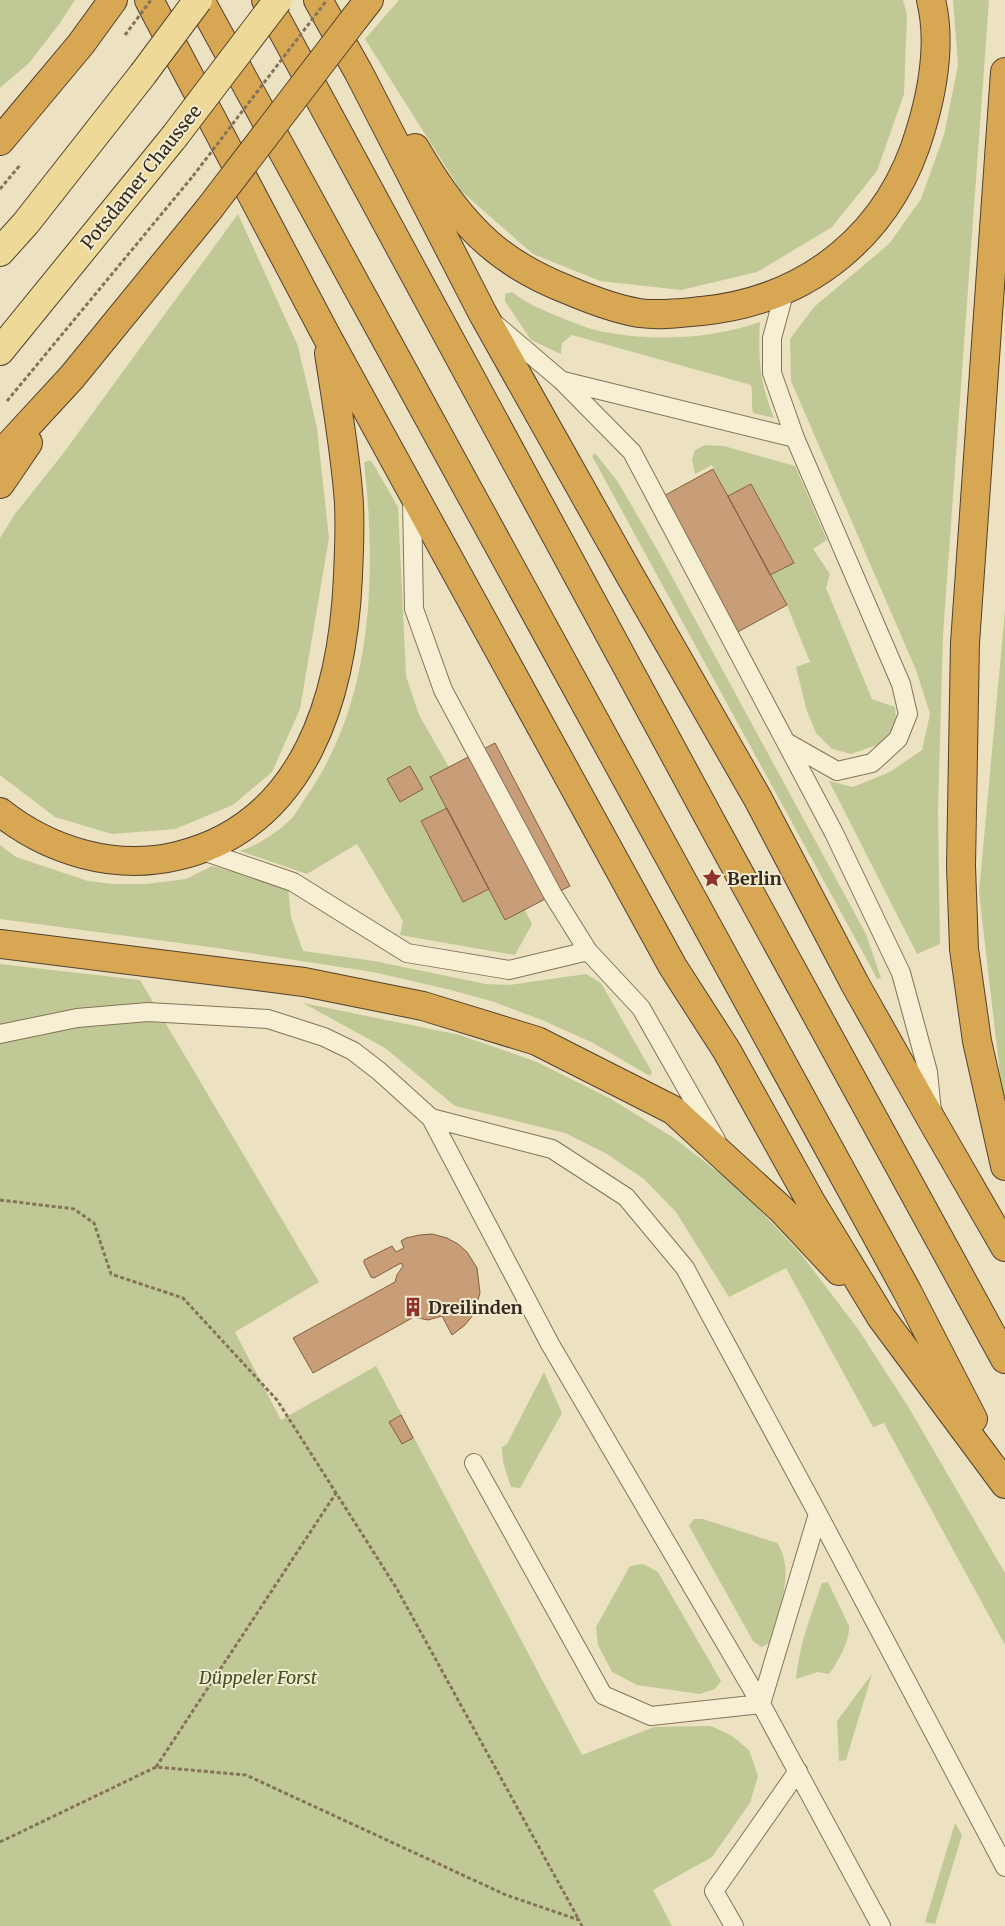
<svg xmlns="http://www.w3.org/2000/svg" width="1005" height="1926" viewBox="0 0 1005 1926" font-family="Merriweather,serif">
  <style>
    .green { fill: #c0c995 }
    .building { fill: #c89e78; stroke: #825e40 }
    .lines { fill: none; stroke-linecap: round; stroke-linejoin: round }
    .service-casing { stroke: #847359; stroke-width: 20 }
    .primary-casing { stroke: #52412d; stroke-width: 30 }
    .motorway-casing { stroke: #52412d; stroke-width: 30 }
    .path { stroke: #847359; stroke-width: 3; stroke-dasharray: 4 2.5; stroke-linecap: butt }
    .service { stroke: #f7efd3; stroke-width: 18 }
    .primary { stroke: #eed999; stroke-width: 28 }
    .motorway { stroke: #d8a754; stroke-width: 28 }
    .primary-bridge-casing { stroke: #52412d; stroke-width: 30; stroke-linecap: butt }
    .motorway-bridge-casing { stroke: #52412d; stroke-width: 30; stroke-linecap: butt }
    .path-bridge { stroke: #847359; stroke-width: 3; stroke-dasharray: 4 2.5; stroke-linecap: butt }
    .primary-bridge { stroke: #eed999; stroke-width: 28 }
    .motorway-bridge { stroke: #d8a754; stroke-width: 28 }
    .labels { text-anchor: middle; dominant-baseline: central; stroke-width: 4; stroke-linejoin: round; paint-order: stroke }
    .street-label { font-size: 18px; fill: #342a1d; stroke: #f3ebd0 }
    .poi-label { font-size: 18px; font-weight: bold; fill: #342a1d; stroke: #f3ebd0; text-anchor: start }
    .park-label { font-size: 18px; font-style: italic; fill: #425024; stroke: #f3ebd0 }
  </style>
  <rect width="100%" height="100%" fill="#ece1c1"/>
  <path class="green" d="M 0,0 L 75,0 L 60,23 L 29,63 L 0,88 Z
    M 399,0 L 903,0 L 907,14 L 904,94 L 877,171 L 832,227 L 757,272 L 681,290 L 600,281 L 533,254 L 461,191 L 365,39 Z
    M 953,0 L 989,0 L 943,634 L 938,811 L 940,944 L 917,954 L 829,781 L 853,787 L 890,772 L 922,750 L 930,714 L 916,670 L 791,381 L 790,339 L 814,307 L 889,244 L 921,199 L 944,135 L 958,65 Z
    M 238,214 L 298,346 L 317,428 L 329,538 L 300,709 L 272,772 L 233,805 L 175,829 L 112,834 L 55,817 L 0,775 L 0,538 L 15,514 L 62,455 Z
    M 512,292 C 527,304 545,311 562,318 C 573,322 584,327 595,330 C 648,342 708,340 760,322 C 758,360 760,383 774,418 L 753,413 C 751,404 753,395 751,385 L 572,335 L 562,343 L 561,354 L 531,340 L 505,301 L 505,294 Z
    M 705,445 L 724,446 L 795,466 L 827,540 L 813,549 L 830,574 L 826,588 L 872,699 L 895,707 L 896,721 L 888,736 L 877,745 L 851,754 L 832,749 L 816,733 L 807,711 L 796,667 L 810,662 L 787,605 L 770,575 L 794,562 L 751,484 L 728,496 L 712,465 L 695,474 L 692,460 L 695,450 Z
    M 595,453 L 618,482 L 658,551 L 866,934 L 881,978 L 877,979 L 873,971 L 592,456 Z
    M 367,461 L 371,461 L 375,467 L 398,507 L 406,676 L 419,715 L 449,767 L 447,808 L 421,822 L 463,902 L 489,889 L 505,920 L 525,910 L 532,924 L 515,955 L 400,935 L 403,921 L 357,844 L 307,874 L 240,851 C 257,846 278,832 291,819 C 297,813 301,804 306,797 C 373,702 377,574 364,463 Z
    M 1005,611 L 1005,1106 L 1003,1100 L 979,892 Z
    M 0,845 L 16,857 L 88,881 L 113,884 L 146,884 L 186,879 L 212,866 L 288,886 L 291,917 L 303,951 L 374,961 L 486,984 L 509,985 L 586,974 L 601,983 L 652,1072 L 650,1076 L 593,1043 L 542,1020 L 494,1002 L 451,990 L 373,972 L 217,948 L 0,919 Z
    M 0,964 L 140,980 L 319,1282 L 235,1332 L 281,1420 L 376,1366 L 582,1755 L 654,1727 L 711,1726 L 732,1736 L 749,1750 L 758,1776 L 750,1803 L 712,1857 L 653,1890 L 672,1926 L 0,1926 Z
    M 303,1003 L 460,1035 L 537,1062 L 611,1099 L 674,1138 L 740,1189 L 801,1254 L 858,1329 L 909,1408 L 1005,1573 L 1005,1645 L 884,1423 L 873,1427 L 786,1268 L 729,1297 L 676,1212 L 644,1179 L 607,1154 L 565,1133 L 455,1106 L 385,1048 Z
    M 544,1372 L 562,1413 L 520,1488 L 511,1487 L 503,1462 L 502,1447 L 507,1444 Z
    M 694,1519 L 703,1519 L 777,1543 C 797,1572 777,1612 769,1643 L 761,1647 L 753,1641 L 689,1526 Z
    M 643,1564 L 658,1572 L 721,1681 L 715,1689 L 700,1694 L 637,1685 L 612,1672 L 598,1645 L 596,1627 L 630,1566 Z
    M 828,1582 L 849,1626 C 850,1641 838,1662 829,1674 L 818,1672 L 796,1679 C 799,1645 811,1615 822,1583 Z
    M 872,1674 L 846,1760 L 839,1761 L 837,1721 Z
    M 955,1823 L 962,1835 L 935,1924 L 925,1922 Z"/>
  <path class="building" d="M 713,469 L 787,605 L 723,640 L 649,504 Z
    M 751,484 L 794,563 L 770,575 L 728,496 Z
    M 495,743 L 570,886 L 505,920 L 430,777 Z
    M 410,766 L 423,789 L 400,802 L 387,779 Z
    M 447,808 L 489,889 L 463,902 L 421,821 Z
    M 432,1234 L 447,1238 L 458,1244 L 467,1252 L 477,1268 L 480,1293 L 473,1315 L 465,1325 L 452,1335 L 442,1316 L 428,1320 L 414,1317 L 313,1373 L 293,1338 L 395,1282 L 397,1275 L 403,1266 L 401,1263 L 374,1278 L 371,1277 L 364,1263 L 364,1260 L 392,1246 L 396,1252 L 404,1248 L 401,1241 L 406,1238 L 420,1235 Z
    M 401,1415 L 413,1438 L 402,1444 L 389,1422 Z"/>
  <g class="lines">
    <defs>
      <path id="service" d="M 785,290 L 772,338 L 772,373 L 795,438 L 901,684 L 908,714 L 898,739 L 872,763 L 837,771 L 786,742
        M 495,324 L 562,381 L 632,452 L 834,833 L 901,973 L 928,1072 L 932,1112
        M 563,381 L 795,438
        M 412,497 L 414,609 L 443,690 L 553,895 L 588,951
        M 200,850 L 293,882 L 407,953 L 509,970 L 588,951 L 641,1008 L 716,1140
        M 0,1034 L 77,1018 L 148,1012 L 268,1019 L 324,1037 L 353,1051 L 379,1071 L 431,1118 L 550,1344 L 761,1704 L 881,1926
        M 431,1118 L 552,1149 L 626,1197 L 685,1268 L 818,1514 L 1005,1867
        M 474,1463 L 603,1695 L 651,1716 L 761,1704 L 818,1514
        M 734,1926 L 714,1891 L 798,1771"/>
      <path id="primary" d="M 0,252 L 26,223 L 143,74
        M 0,351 L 174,137"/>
      <path id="motorway" d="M 149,0 L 326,335 L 673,967 L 727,1051 L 811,1202 L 881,1317 L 1005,1484
        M 200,0 L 907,1291 L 973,1419
        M 266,0 L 715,829 L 1005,1359
        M 318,0 L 359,73 L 483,314 L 628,572 L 758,799 L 855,984 L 934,1124 L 1005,1247
        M 355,18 L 369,0
        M 1005,72 L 965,643 L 961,866 L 964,949 L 977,1041 L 1005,1166
        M 0,141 L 81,44 L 113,0
        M 415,148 C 434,181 460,219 489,244 C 512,264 540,279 568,290 C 589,299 616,309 639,313 C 660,316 681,313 702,311 C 810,300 891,233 921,129 C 933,89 941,41 931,0
        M 0,455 L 72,377 L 209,209
        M 0,484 L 28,443
        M 0,812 C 49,851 115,871 177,856 C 307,825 343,693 348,576 C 349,547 351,519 348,491 C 344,445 336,399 329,353
        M 0,944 L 304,982 L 423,1006 L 537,1041 L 673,1110 L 782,1210 L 839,1271"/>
    </defs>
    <use href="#service" class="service-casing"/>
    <use href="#primary" class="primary-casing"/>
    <use href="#motorway" class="motorway-casing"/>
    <path class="path" d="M 0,189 L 21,164
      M 7,401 L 193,176
      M 0,1200 L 74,1209 L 94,1223 L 111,1274 L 183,1298 L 277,1400 L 397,1589 L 579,1920
      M 156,1767 L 336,1493
      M 0,1842 L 156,1767 L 246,1775 L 506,1895 L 579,1920 L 582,1926"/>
    <use href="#service" class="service"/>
    <use href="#primary" class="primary"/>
    <use href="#motorway" class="motorway"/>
    <defs>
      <path id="primary-bridge" d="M 143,74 L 198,0
        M 174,137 L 278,0"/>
      <path id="motorway-bridge" d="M 209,209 L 355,18"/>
    </defs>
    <use href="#primary-bridge" class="primary-bridge-casing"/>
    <use href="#motorway-bridge" class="motorway-bridge-casing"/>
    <path class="path-bridge" d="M 125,35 L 151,0
      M 193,176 L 327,0"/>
    <use href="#primary-bridge" class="primary-bridge"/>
    <use href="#motorway-bridge" class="motorway-bridge"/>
  </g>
  <defs>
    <symbol id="sight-bare" viewBox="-9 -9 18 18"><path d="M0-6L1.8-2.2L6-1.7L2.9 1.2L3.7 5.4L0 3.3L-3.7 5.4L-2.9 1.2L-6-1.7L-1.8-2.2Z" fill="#90312c" stroke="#f3ebd0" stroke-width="2.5" paint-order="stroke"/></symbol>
    <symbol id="building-bare" viewBox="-9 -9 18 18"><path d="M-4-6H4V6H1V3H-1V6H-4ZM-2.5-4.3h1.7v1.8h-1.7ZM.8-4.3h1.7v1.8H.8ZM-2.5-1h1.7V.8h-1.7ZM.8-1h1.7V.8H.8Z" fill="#90312c" stroke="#f3ebd0" stroke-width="2.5" paint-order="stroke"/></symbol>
  </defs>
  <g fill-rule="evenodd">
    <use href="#sight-bare" x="698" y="864" width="28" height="28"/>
    <use href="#building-bare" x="399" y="1293" width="28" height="28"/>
  </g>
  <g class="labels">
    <g class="street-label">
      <text transform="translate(141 177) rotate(-51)">Potsdamer Chaussee</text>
    </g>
    <g class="poi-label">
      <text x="727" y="878">Berlin</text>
      <text x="428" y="1307">Dreilinden</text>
    </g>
    <g class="park-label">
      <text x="258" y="1677">Düppeler Forst</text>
    </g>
  </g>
</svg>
